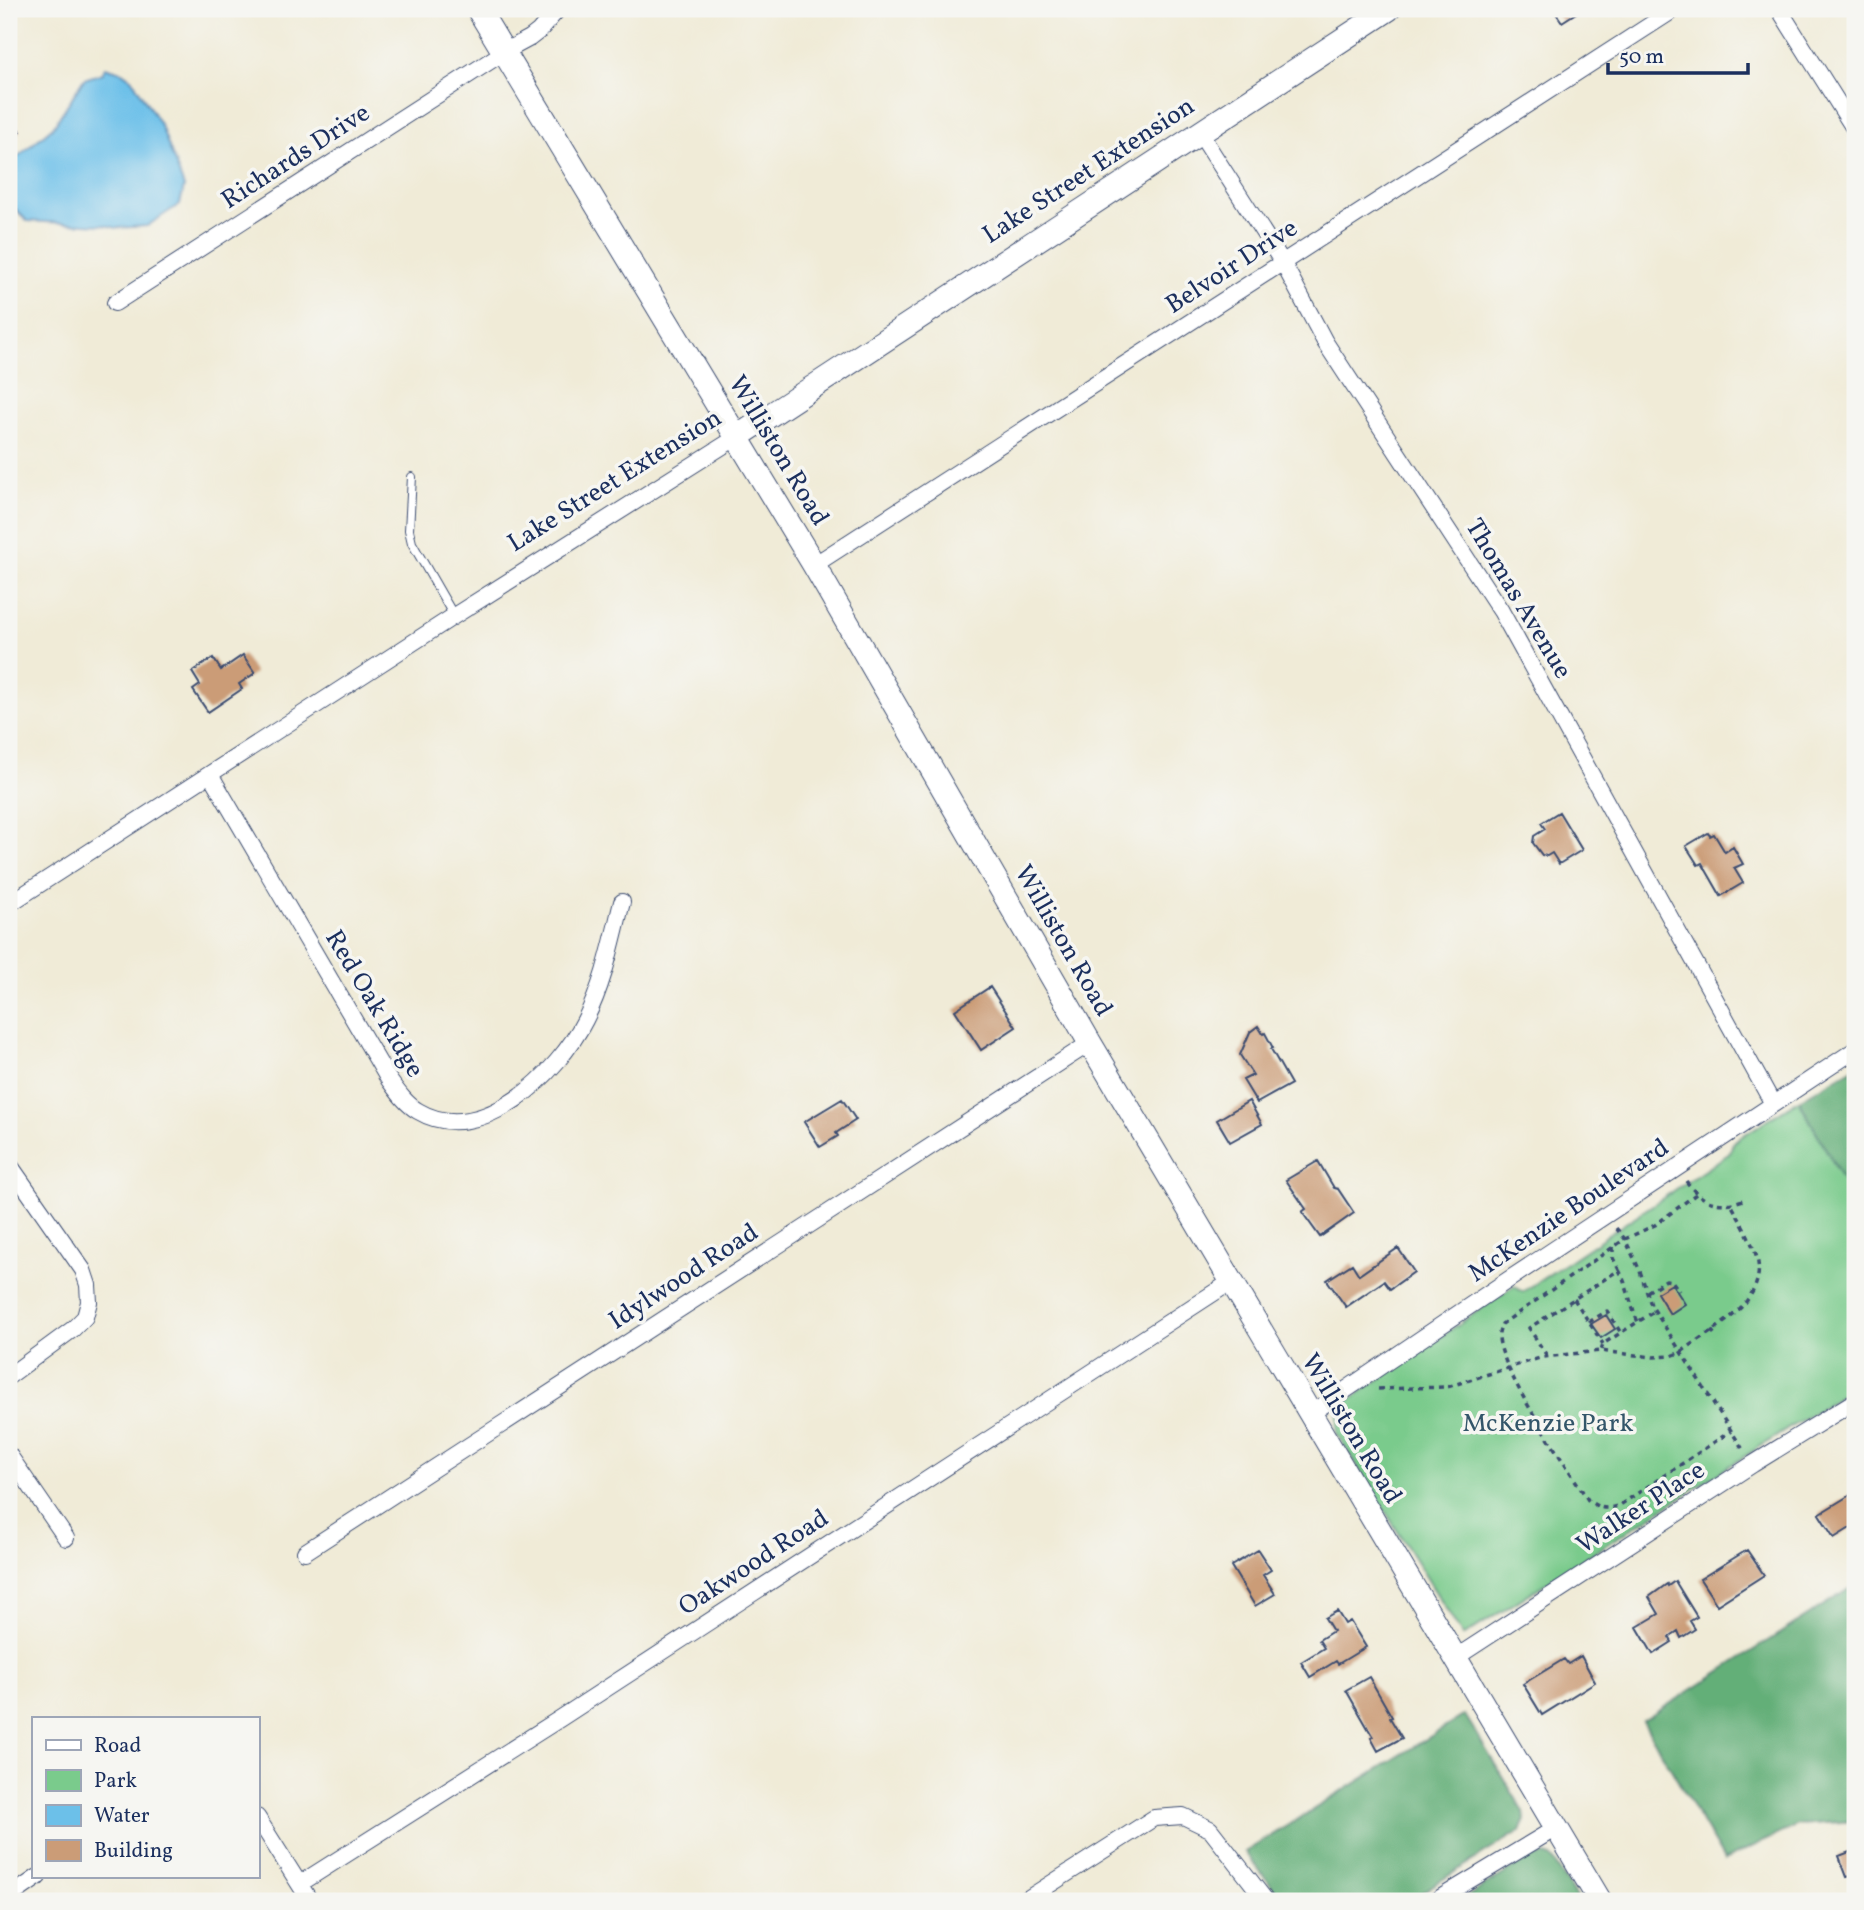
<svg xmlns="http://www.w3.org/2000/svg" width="1864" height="1910" viewBox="0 0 1864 1910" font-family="Vollkorn,serif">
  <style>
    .green { fill: #7acb8c; stroke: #4a7d75; stroke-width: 2 }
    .forest { fill: #63af78; stroke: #3f6f6b; stroke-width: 2 }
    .water { fill: #6cc0e9; stroke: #4478a4; stroke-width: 2 }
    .building { fill: #cb9c77 }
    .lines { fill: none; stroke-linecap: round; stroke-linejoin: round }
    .lane-casing { stroke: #3b4b70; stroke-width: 10 }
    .street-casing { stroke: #3b4b70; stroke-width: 18 }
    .secondary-casing { stroke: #3b4b70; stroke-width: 25 }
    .path { stroke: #3b4b70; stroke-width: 3.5; stroke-dasharray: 5 5; stroke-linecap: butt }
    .lane { stroke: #fff; stroke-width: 8 }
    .street { stroke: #fff; stroke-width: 16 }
    .secondary { stroke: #fff; stroke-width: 23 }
    .labels { text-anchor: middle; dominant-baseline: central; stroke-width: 7; stroke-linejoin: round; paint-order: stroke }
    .street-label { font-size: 26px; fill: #1b2f5e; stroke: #f6f6f2 }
    .park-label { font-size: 26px; fill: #33566a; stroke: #f6f6f2 }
  </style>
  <rect width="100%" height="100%" fill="#f6f6f2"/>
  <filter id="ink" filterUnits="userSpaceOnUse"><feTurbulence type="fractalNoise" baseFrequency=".0143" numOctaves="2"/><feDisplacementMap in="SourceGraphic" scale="14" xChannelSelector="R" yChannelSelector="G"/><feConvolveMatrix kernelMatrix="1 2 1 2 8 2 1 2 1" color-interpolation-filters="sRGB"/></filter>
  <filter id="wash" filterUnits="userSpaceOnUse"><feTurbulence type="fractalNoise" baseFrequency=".00686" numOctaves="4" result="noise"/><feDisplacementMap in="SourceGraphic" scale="28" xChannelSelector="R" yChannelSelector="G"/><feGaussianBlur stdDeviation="1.57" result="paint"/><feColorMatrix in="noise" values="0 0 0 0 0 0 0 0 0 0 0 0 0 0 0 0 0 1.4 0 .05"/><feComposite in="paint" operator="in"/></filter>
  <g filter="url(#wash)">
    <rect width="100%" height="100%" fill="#f0ebd7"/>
    <path class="green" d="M 1799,1100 L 1855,1202 L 1855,1386 L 1463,1636 L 1337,1434 L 1339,1407 L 1514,1286 L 1523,1292 L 1730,1153 L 1733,1142 Z"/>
    <path class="forest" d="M 1855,1067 L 1855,1202 L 1799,1100 Z
      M 1855,1585 L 1855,1821 L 1798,1825 L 1724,1860 L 1643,1721 Z
      M 1465,1715 L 1524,1812 L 1525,1820 L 1520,1831 L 1408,1901 L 1284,1901 L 1245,1852 Z
      M 1546,1855 L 1552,1858 L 1578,1901 L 1460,1901 L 1531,1857 Z"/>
    <path class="water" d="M 105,67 L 122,72 L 132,79 L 161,126 L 184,187 L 180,204 L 147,226 L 117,228 L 104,225 L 27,221 L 9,202 L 9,164 L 53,127 L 84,79 L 103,73 Z"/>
    <g id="blocks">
      <path class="building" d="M 1553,9 L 1582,9 L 1562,22 Z
        M 9,118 L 20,131 L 9,140 Z
        M 243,655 L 255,673 L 239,684 L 242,689 L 208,712 L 193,690 L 200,685 L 192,672 L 213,658 L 221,670 Z
        M 1559,812 L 1582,850 L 1559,864 L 1552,853 L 1547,856 L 1542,855 L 1533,843 L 1534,836 L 1545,829 L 1541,823 Z
        M 1708,833 L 1710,836 L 1714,834 L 1725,852 L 1733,847 L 1743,864 L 1734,868 L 1743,883 L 1721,896 L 1702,863 L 1698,865 L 1686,846 Z
        M 990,987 L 1016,1027 L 981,1050 L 955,1010 Z
        M 1258,1026 L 1263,1034 L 1265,1033 L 1273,1048 L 1271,1049 L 1291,1084 L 1257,1103 L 1243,1080 L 1253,1075 L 1240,1055 L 1250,1032 Z
        M 842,1099 L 856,1120 L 836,1133 L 838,1136 L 820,1147 L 804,1122 Z
        M 1249,1101 L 1262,1124 L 1230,1142 L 1217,1120 Z
        M 1318,1161 L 1334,1188 L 1338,1189 L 1354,1213 L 1320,1237 L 1302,1212 L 1306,1209 L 1286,1180 Z
        M 1398,1248 L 1414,1272 L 1390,1289 L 1384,1281 L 1346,1307 L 1327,1280 L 1352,1264 L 1359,1275 Z
        M 1672,1284 L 1685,1304 L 1670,1314 L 1657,1293 Z
        M 1606,1315 L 1615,1329 L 1601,1338 L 1591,1324 Z
        M 1855,1492 L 1855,1525 L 1834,1538 L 1819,1514 Z
        M 1258,1550 L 1271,1570 L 1263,1575 L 1275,1594 L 1255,1606 L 1231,1566 Z
        M 1747,1550 L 1764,1575 L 1717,1605 L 1700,1579 Z
        M 1675,1581 L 1697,1617 L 1690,1621 L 1695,1629 L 1681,1638 L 1678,1631 L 1669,1637 L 1672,1642 L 1653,1654 L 1637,1627 L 1659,1614 L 1649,1597 L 1667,1584 L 1668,1586 Z
        M 1337,1611 L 1345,1624 L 1350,1621 L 1366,1647 L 1338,1664 L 1336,1661 L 1310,1677 L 1301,1662 L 1324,1648 L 1319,1640 L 1333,1631 L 1325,1618 Z
        M 1581,1656 L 1595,1682 L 1542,1715 L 1523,1684 L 1564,1659 L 1568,1664 Z
        M 1369,1677 L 1392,1717 L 1390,1718 L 1402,1738 L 1378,1751 L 1371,1738 L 1373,1737 L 1346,1690 Z
        M 1855,1850 L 1855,1875 L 1847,1877 L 1839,1856 Z"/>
    </g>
  </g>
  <g filter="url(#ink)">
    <use href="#blocks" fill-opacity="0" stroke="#3b4b70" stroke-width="2"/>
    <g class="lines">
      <defs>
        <path id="lane" d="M 412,477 L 409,530 L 412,543 L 454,616"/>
        <path id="street" d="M 1779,9 L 1855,130
          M 1199,132 L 1283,263 L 1325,342 L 1501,611 L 1773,1104
          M 115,303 L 504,52 L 530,38 L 539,31 L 558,9
          M 814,565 L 1675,9
          M 210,774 L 389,1080 C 397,1091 406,1104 418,1111 C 482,1149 559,1072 585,1020 C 604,983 612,942 622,902
          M 9,904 L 454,616 L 737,437
          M 9,1164 L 83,1270 L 88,1285 L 89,1302 L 85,1317 L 73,1329 L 9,1376
          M 1310,1414 L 1508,1280 L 1855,1050
          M 9,1455 L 66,1538
          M 305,1552 L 1090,1043
          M 1455,1658 L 1753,1464 L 1855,1401
          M 257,1817 L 310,1901
          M 301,1883 L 561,1718 L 1232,1281
          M 9,1897 L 38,1877
          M 1024,1901 L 1154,1818 L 1183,1816 L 1210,1829 L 1266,1901
          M 1435,1901 L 1556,1828"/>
        <path id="secondary" d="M 478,9 L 814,565 L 1090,1043 L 1600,1901
          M 737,437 L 1389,9"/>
      </defs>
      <use href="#lane" class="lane-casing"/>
      <use href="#street" class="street-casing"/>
      <use href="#secondary" class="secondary-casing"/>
      <path class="path" d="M 1686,1181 C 1702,1202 1717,1209 1743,1200
        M 1696,1194 L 1655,1225 L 1625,1239 L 1502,1324 C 1501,1326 1499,1332 1499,1334 C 1496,1366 1569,1469 1588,1500 C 1599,1509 1606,1510 1620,1505 L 1731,1431
        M 1616,1228 L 1625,1239 L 1640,1271 L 1651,1305 L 1744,1451
        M 1613,1247 L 1613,1258 L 1619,1270
        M 1647,1292 L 1666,1280 L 1672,1281 L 1679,1291
        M 1574,1299 L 1603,1344
        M 1589,1322 L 1607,1311 L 1621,1333
        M 1711,1330 L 1717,1337
        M 1601,1350 L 1603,1344 L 1655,1311
        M 1547,1356 L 1529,1328 L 1619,1270 C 1628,1286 1630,1305 1638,1322
        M 1378,1389 L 1447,1387 L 1543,1357 L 1600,1351 L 1653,1357 L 1671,1356 L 1681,1352 C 1710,1331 1764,1305 1758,1263 C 1756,1248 1739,1218 1731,1204"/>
      <use href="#lane" class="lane"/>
      <use href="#street" class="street"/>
      <use href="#secondary" class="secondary"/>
    </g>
  </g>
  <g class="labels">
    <g class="street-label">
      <text transform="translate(296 157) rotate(-33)">Richards Drive</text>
      <text transform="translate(1089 171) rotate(-33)">Lake Street Extension</text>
      <text transform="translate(1232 267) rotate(-33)">Belvoir Drive</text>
      <text transform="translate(778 451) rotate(59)">Williston Road</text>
      <text transform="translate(615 481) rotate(-32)">Lake Street Extension</text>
      <text transform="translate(1518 599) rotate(59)">Thomas Avenue</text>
      <text transform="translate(1063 941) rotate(60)">Williston Road</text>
      <text transform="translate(374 1004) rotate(59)">Red Oak Ridge</text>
      <text transform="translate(1569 1211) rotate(-34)">McKenzie Boulevard</text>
      <text transform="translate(684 1277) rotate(-33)">Idylwood Road</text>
      <text transform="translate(1351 1429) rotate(59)">Williston Road</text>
      <text transform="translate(1641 1508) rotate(-33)">Walker Place</text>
      <text transform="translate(754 1563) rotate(-33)">Oakwood Road</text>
    </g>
    <g class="park-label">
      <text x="1548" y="1424">McKenzie Park</text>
    </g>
  </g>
  <rect width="1864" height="1910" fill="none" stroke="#f6f6f2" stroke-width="35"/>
  <rect x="32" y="1717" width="228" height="161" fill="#f6f6f2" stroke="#9ea6b7" stroke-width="2"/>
  <rect x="46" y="1740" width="35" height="10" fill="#ffffff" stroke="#9ea6b7" stroke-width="2"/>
  <text x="94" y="1752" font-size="21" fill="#1b2f5e">Road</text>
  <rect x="46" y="1770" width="35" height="21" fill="#7acb8c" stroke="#9ea6b7" stroke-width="2"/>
  <text x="94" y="1787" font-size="21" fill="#1b2f5e">Park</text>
  <rect x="46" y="1805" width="35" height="21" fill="#6cc0e9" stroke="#9ea6b7" stroke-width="2"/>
  <text x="94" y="1822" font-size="21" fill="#1b2f5e">Water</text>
  <rect x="46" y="1840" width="35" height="21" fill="#cb9c77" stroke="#9ea6b7" stroke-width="2"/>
  <text x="94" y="1857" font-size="21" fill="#1b2f5e">Building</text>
  <path d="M1608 63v10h140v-10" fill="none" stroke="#1b2f5e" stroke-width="3.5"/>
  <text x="1619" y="63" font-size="21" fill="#1b2f5e" stroke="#f6f6f2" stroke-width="5" paint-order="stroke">50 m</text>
</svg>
